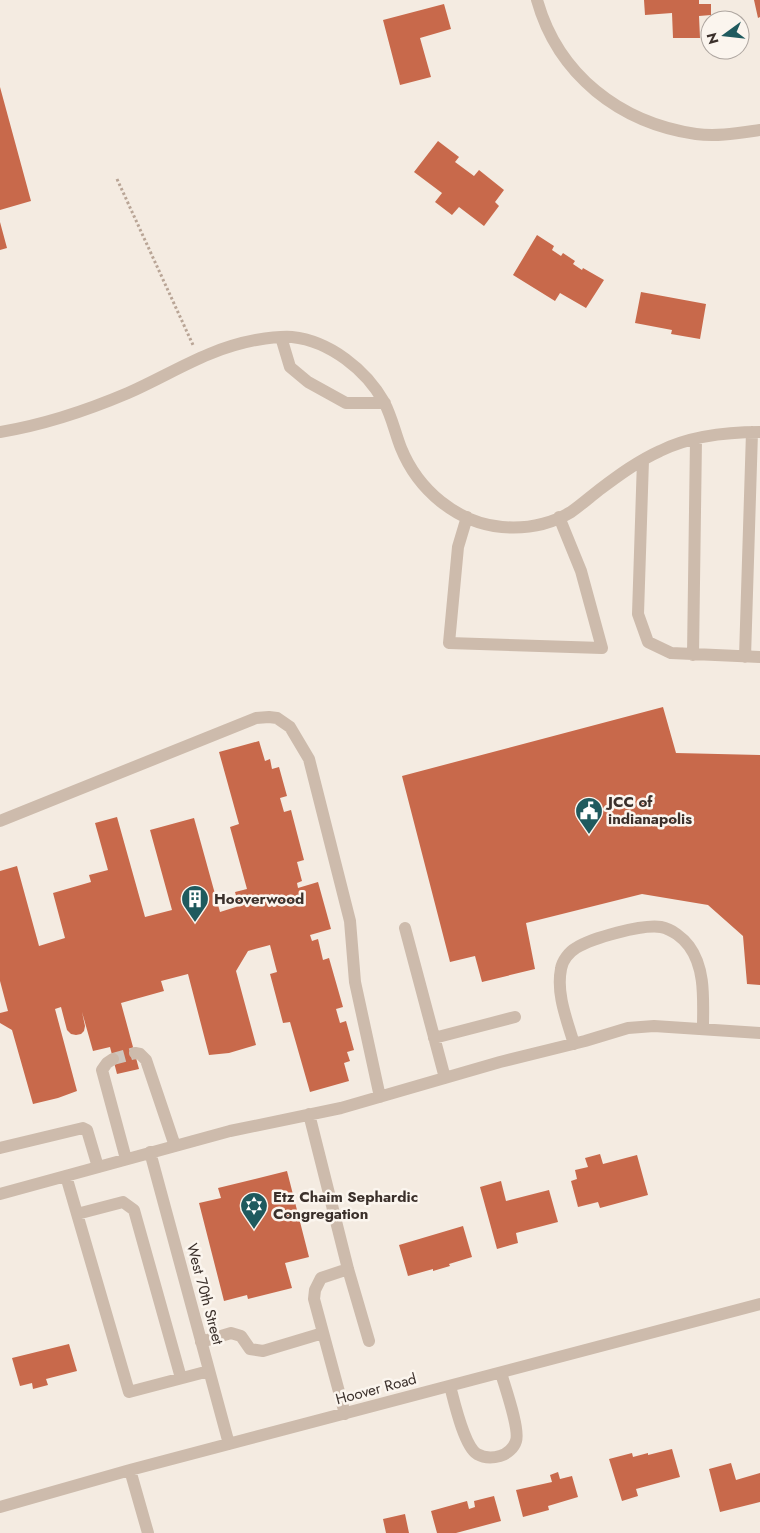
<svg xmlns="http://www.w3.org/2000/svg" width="760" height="1533" viewBox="0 0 760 1533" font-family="Jost,sans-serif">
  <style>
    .building { fill: #c8694b }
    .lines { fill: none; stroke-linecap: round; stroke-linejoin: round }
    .minor-tunnel { stroke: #cfc6bd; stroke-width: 12; stroke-dasharray: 12 6; stroke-linecap: butt }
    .path { stroke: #b9a596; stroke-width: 3; stroke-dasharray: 2.5 2.5; stroke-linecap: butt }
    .minor { stroke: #cdbbac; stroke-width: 12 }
    .labels { text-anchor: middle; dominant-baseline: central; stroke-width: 5; stroke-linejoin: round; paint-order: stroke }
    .poi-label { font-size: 15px; font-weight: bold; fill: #3b302b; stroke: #fbf5ee; text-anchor: start }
    .street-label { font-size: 15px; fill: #3b302b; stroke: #fbf5ee }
  </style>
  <rect width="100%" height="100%" fill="#f4ebe1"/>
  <path class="building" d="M 644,0 L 699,0 L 699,4 L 711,4 L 711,15 L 699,16 L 700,38 L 673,38 L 672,13 L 645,15 Z
    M 754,0 L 760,0 L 760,17 L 758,18 Z
    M 444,4 L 451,29 L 420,38 L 431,77 L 400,85 L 383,20 Z
    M 0,87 L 31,201 L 0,210 Z
    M 438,141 L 459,157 L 455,162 L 474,176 L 479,170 L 504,190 L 495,202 L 499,206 L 484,226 L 459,207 L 452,215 L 435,202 L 442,193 L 414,172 Z
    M 0,222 L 7,248 L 0,250 Z
    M 537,235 L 554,246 L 552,250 L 561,256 L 563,253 L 575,261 L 573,264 L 582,270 L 583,268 L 604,280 L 586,308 L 560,293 L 555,301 L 513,275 Z
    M 641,292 L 706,304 L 700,339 L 671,334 L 672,330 L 635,323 Z
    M 663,707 L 676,753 L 760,755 L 760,985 L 747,984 L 743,936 L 708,905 L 642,894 L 526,923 L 535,969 L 482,982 L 475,956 L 450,962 L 402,776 Z
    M 259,741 L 265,761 L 270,759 L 272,769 L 279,767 L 287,796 L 280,798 L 284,812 L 291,810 L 304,860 L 297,862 L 302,881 L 297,883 L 298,888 L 318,882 L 331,929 L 310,935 L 312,941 L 318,939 L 323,960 L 329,958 L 343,1007 L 336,1009 L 340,1023 L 346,1021 L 354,1050 L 347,1052 L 350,1061 L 344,1063 L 349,1081 L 310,1092 L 290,1022 L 283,1023 L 270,974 L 277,972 L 270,945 L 248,951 L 236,971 L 256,1045 L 229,1053 L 209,1055 L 188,974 L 161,981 L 164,991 L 121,1003 L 139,1069 L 117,1074 L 110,1047 L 93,1051 L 82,1012 L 85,1026 L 84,1031 L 81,1034 L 76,1035 L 71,1034 L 67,1030 L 61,1007 L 55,1009 L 77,1091 L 58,1098 L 33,1104 L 12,1030 L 0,1023 L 0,1013 L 8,1011 L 0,981 L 0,871 L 17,866 L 39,946 L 65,938 L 53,893 L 91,882 L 89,875 L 108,870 L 95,823 L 117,817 L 145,917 L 172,910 L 150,830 L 194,818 L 220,912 L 239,906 L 235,892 L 247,889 L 230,827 L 239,824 L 219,752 Z
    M 600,1154 L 603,1164 L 637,1155 L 648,1195 L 600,1208 L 598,1202 L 578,1207 L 571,1181 L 577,1179 L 575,1170 L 588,1167 L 585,1158 Z
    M 287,1171 L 309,1257 L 285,1263 L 292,1288 L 248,1299 L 247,1295 L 224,1301 L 199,1203 L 221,1198 L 218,1188 Z
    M 501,1181 L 506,1201 L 549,1190 L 558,1222 L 516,1233 L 518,1243 L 497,1249 L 480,1187 Z
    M 463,1226 L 472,1257 L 449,1264 L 450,1266 L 433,1271 L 433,1269 L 408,1276 L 399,1245 Z
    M 69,1344 L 77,1371 L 46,1379 L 48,1385 L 33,1389 L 32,1383 L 20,1386 L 12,1358 Z
    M 672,1449 L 680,1477 L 636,1489 L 638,1496 L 622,1501 L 609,1459 L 632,1453 L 633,1457 L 648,1453 L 648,1455 Z
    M 731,1463 L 736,1480 L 760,1473 L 760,1502 L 720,1512 L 709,1469 Z
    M 558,1472 L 560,1479 L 572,1476 L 578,1497 L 548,1506 L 549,1510 L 523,1517 L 516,1490 L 552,1482 L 550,1475 Z
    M 494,1496 L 501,1521 L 456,1533 L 437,1533 L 431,1511 L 467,1501 L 469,1509 L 475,1507 L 474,1501 Z
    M 405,1514 L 409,1533 L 386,1533 L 383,1519 Z"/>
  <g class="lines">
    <path class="minor-tunnel" d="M 113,1059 L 135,1053"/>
    <path class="path" d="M 117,179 L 193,345"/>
    <path class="minor" d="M 537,0 C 558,75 620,123 696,134 C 717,137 739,133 760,130
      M 281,337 L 290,367 L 308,382 L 346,403 L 385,403
      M 0,432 C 43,425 88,410 128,393 C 173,373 207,349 256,340 C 268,338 280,336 292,337 C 330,341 366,370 384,402 C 392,417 395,433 401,448 C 418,490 457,523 502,527 C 526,529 551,524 571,512 C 581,505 590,497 599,490 C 619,475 638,461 660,451 C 690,436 726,432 760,432
      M 643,460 L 638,614 L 648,642 L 671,653 L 760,657
      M 467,517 L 458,547 L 449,643 L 602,648 L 581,571 L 559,517
      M 693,655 L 696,439
      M 745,657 L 752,432
      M 0,821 L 256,718 L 269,717 L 277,718 L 290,727 L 309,759 L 350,921 L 355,982 L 380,1097
      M 405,928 L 445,1078
      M 434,1038 L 515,1017
      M 574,1044 C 567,1020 556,994 561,969 C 562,961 569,952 576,948 C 592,938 642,924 661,927 C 672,929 683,938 689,946 C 706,969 703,1001 703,1028
      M 135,1053 L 140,1054 L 146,1060 L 175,1146
      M 113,1059 L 107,1063 L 102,1070 L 126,1159
      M 309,1114 L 348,1269 L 369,1341
      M 0,1148 L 83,1128 L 87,1130 L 98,1167
      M 150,1152 L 229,1444
      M 66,1176 L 129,1392 L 209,1371
      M 0,1194 L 230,1131 L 341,1108 L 500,1062 L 585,1041 L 628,1028 L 654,1026 L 760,1033
      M 77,1214 L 123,1202 L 134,1210 L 181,1378
      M 201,1342 L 231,1333 L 241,1336 L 250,1349 L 263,1351 L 323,1333
      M 450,1386 C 454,1401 464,1446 477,1454 C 484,1458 493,1458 500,1456 C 507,1454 514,1448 516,1441 C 520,1429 505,1387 501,1373
      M 345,1414 L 314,1299 L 315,1290 L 321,1278 L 348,1269
      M 130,1470 L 148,1533
      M 0,1507 L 130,1470 L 760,1304"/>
  </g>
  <defs>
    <symbol id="civic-pin" viewBox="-11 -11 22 30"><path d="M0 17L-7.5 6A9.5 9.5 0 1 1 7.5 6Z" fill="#1f5a5e" stroke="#fbf5ee"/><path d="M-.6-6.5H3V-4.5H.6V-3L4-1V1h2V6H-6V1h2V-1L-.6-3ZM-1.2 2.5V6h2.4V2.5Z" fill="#fff"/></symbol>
    <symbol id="building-pin" viewBox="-11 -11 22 30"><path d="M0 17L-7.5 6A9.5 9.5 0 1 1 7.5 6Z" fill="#1f5a5e" stroke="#fbf5ee"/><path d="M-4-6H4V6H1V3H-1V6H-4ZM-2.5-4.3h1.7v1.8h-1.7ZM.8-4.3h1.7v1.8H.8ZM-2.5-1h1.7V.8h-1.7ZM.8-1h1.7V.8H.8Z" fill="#fff"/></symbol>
    <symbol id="synagogue-pin" viewBox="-11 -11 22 30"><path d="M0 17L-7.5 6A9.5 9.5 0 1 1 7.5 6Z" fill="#1f5a5e" stroke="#fbf5ee"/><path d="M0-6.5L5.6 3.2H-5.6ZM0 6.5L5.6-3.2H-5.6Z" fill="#fff"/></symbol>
  </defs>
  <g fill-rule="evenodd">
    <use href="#civic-pin" x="573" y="795" width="32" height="43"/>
    <use href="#building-pin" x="179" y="883" width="32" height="43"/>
    <use href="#synagogue-pin" x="238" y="1190" width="32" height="43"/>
  </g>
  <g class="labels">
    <g class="poi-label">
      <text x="608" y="802">JCC of<tspan x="608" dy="17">indianapolis</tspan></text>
      <text x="214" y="899">Hooverwood</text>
      <text x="273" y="1197">Etz Chaim Sephardic<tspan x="273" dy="17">Congregation</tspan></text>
    </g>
    <g class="street-label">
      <text transform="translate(205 1294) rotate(75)">West 70th Street</text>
      <text transform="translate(376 1389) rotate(-15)">Hoover Road</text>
    </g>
  </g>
  <g transform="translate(725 35) rotate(255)"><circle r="24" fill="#fbf5ee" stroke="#aea6a0"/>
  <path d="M0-4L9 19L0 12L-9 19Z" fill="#1f5a5e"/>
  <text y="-8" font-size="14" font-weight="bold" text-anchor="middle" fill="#3b302b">N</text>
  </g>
</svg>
